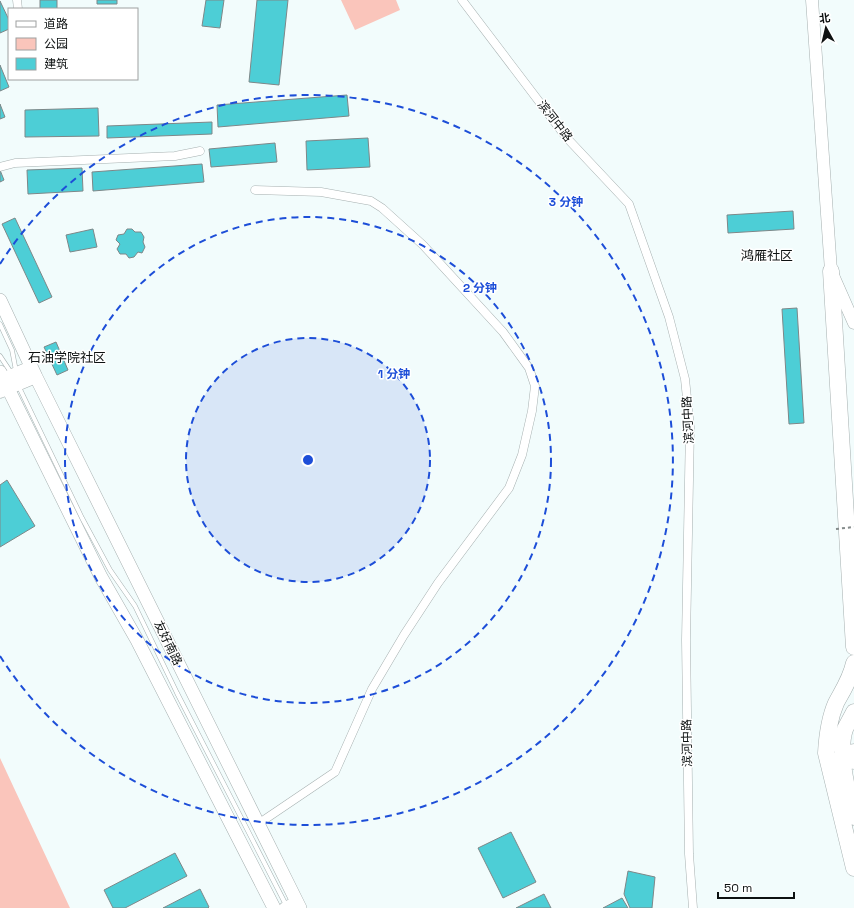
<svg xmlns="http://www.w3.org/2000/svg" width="854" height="908" viewBox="0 0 854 908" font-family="'Space Grotesk','Noto Sans SC',sans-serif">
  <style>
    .green { fill: #fac5bb }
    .building { fill: #4dced6; stroke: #7e8788 }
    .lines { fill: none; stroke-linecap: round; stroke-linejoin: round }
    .lane-casing { stroke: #a6b0b0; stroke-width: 5 }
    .street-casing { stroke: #a6b0b0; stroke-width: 9 }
    .secondary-casing { stroke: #a6b0b0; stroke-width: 13 }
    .primary-casing { stroke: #a6b0b0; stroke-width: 14 }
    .highway-casing { stroke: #a6b0b0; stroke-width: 17 }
    .lane { stroke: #fff; stroke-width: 4 }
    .street { stroke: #fff; stroke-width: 8 }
    .secondary { stroke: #fff; stroke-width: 12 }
    .primary { stroke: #fff; stroke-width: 13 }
    .highway { stroke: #fff; stroke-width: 16 }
    .path-bridge { stroke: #848b8b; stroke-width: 2; stroke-dasharray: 3 3; stroke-linecap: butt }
    .ring { fill: none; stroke: #1d4ed8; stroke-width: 2; stroke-dasharray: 7 5 }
    .labels { text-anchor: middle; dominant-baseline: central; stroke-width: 3; stroke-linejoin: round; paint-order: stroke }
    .street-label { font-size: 12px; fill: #0d1111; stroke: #fff }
    .neighbourhood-label { font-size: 13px; fill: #0d1111; stroke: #fff }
    .centre { fill: #1d4ed8; stroke: #fff; stroke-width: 2 }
    .ring-label { font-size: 12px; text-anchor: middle; font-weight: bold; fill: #1d4ed8; stroke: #fff; stroke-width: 3; stroke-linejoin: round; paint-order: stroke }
  </style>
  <rect width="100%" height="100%" fill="#f2fcfc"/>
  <path class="green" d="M 341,0 L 396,0 L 400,10 L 355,30 Z
    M 0,758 L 70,908 L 0,908 Z"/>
  <path class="building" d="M 40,0 L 57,0 L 57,9 L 40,9 Z
    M 97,0 L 117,0 L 117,4 L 97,4 Z
    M 206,0 L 224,0 L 220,28 L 202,26 Z
    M 257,0 L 288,0 L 279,85 L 249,82 Z
    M 0,1 L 9,20 L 9,29 L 0,33 Z
    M 0,65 L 9,87 L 0,91 Z
    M 347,95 L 349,116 L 218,127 L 217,105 Z
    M 0,104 L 5,117 L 0,119 Z
    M 98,108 L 99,136 L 25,137 L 25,110 Z
    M 212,122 L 212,134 L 107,138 L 107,126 Z
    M 368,138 L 370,167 L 307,170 L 306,141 Z
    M 275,143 L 277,162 L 211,167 L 209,149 Z
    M 202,164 L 204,182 L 93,191 L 92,172 Z
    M 82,168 L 83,191 L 28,194 L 27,170 Z
    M 0,170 L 4,180 L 0,182 Z
    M 793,211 L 794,229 L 728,233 L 727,215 Z
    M 15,218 L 52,297 L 39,303 L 2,224 Z
    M 93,229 L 97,247 L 70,252 L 66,235 Z
    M 127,229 L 132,229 L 135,232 L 141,232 L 144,237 L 143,242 L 145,247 L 142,253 L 138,252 L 134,257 L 129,258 L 126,254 L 120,254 L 117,249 L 120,244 L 116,240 L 118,235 L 124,234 Z
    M 797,308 L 804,423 L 789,424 L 782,309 Z
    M 56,342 L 68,370 L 57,375 L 44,347 Z
    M 7,480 L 35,526 L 0,547 L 0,485 Z
    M 511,832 L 536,882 L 503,898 L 478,848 Z
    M 175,853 L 187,876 L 125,908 L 113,908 L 104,890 Z
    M 628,871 L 655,877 L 652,908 L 630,908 L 624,894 Z
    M 200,889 L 209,907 L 208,908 L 163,908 Z
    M 544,894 L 551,908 L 516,908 Z
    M 622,898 L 628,908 L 603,908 Z"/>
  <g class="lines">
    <defs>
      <path id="lane" d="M 0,324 L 12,350 L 16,371
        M 0,356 L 12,374
        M 18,385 L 82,518 L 110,570 L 135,606 L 177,693 L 286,905"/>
      <path id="street" d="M 17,0 L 18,9
        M 462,0 L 566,137 L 629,204 L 669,317 L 685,379 L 690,427 L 686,640 L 689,854 L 693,908
        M 0,167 L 15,163 L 175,156 L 200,151
        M 255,190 L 321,192 L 371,201 L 382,208 L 423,245 L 503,332 L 529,368 L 535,386 L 532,411 L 522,455 L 509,488 L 438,583 L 404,635 L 372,689 L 335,772 L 258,824"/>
      <path id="secondary" d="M 812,0 L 831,271 L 854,323
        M 0,380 L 31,367
        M 0,392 L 36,377
        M 285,908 L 297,902"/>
      <path id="primary" d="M 0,300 L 36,377 L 300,908
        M 0,372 L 101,577 L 137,640 L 274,908"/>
      <path id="highway" d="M 831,271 L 854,647
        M 854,663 C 851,678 843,690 836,703 C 829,719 827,735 826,753 L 854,868
        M 854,712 C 851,718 848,723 845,729 C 837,753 848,793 854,817
        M 854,752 L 854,761"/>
    </defs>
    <use href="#lane" class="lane-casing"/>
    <use href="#street" class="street-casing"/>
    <use href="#secondary" class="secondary-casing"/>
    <use href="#primary" class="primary-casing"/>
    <use href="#highway" class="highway-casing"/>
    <use href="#lane" class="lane"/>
    <use href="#street" class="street"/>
    <use href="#secondary" class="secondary"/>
    <use href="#primary" class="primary"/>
    <use href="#highway" class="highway"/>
    <path class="path-bridge" d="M 836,529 L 854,527"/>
  </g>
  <circle cx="308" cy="460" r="122" fill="#1d4ed8" fill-opacity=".12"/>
  <g class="ring">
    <circle cx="308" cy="460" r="122"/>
    <circle cx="308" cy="460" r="243"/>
    <path d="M0 264A365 365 0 1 1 0 656"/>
  </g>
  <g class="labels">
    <g class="street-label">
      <text transform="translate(555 121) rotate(52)">滨河中路</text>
      <text transform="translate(688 420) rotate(-93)">滨河中路</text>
      <text transform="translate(168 643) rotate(64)">友好南路</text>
      <text transform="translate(687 743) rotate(-91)">滨河中路</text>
    </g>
    <g class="neighbourhood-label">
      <text x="767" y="255">鸿雁社区</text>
      <text x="67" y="357">石油学院社区</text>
    </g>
  </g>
  <circle cx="308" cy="460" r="6" class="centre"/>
  <g class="ring-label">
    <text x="566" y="206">3 分钟</text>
    <text x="480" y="292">2 分钟</text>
    <text x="394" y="378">1 分钟</text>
  </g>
  <rect x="8" y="8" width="130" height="72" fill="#ffffff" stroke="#9ea0a0"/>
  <rect x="16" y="21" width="20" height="6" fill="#ffffff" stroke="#9ea0a0"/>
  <text x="44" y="28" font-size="12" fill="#0d1111">道路</text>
  <rect x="16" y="38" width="20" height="12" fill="#fac5bb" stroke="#9ea0a0"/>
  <text x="44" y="48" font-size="12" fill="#0d1111">公园</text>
  <rect x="16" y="58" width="20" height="12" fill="#4dced6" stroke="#9ea0a0"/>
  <text x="44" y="68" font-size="12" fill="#0d1111">建筑</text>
  <g transform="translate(826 28) rotate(352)" stroke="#ffffff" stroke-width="3" paint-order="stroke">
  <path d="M0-3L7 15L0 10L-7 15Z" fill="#0d1111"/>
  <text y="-6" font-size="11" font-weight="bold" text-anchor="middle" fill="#0d1111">北</text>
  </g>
  <path d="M718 892v6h76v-6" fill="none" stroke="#0d1111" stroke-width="2"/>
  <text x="724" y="892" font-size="12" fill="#0d1111" stroke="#ffffff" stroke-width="3" paint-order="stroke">50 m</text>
</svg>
